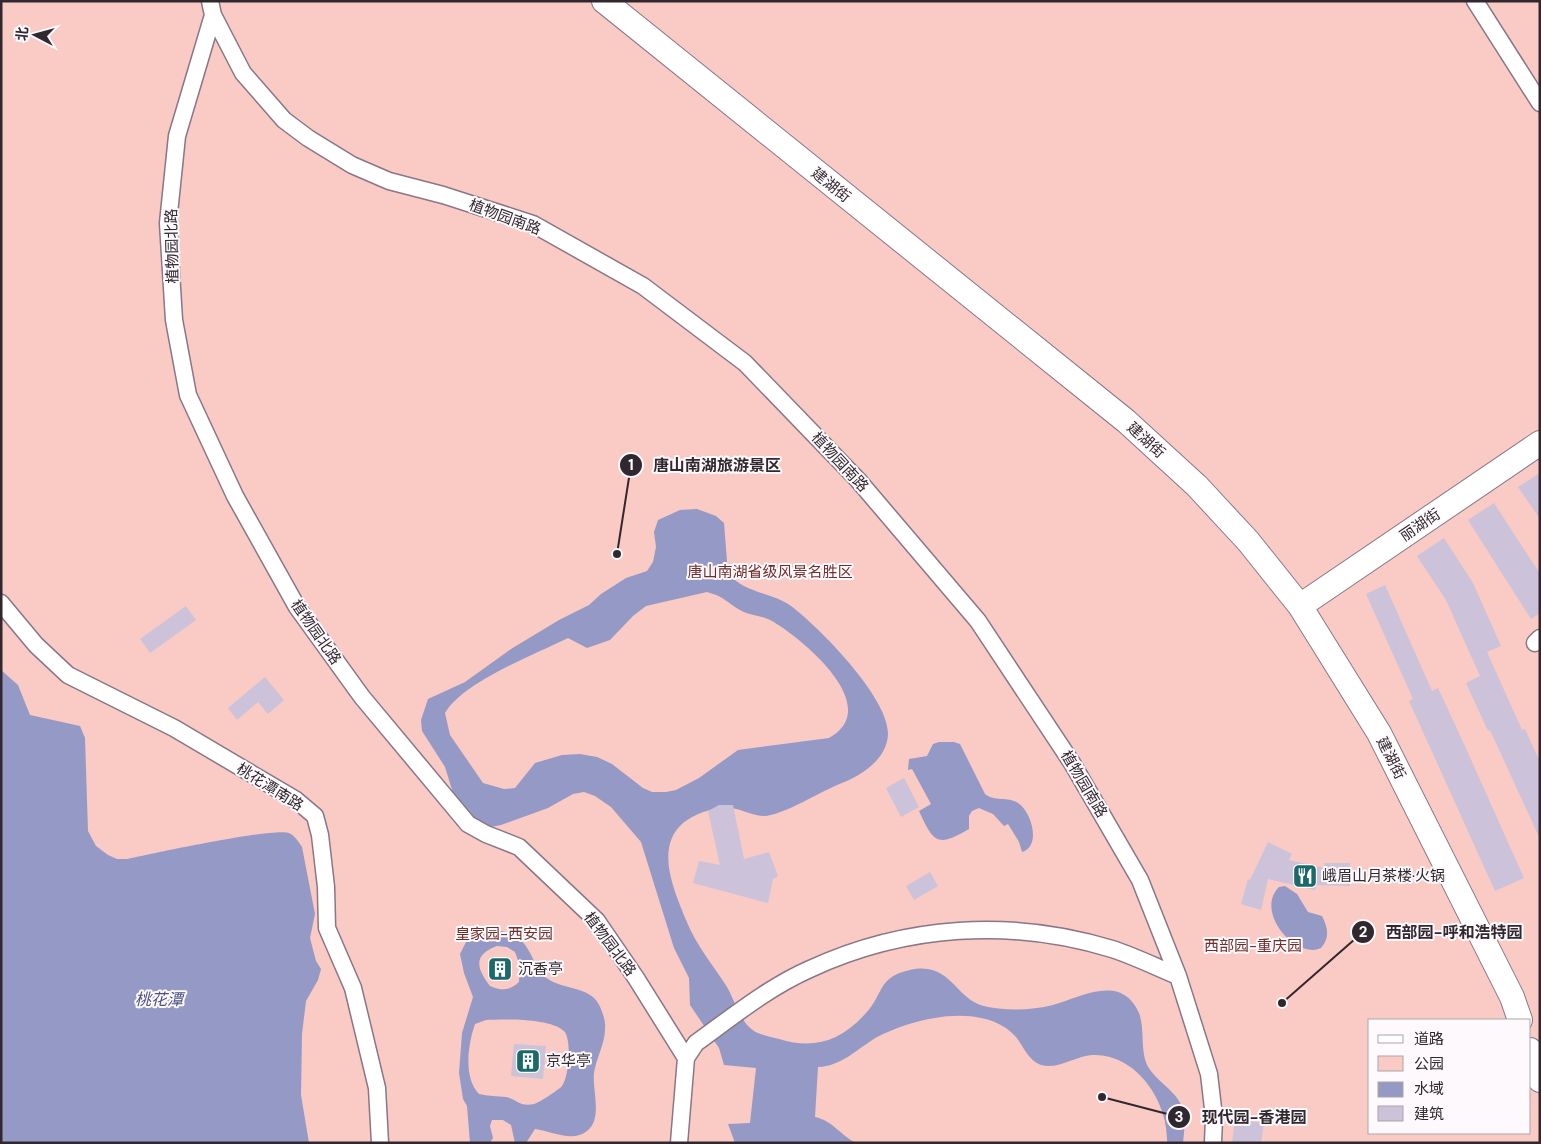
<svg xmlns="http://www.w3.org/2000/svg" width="1541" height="1144" viewBox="0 0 1541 1144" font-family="'DM Sans','Noto Sans SC',sans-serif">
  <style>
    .green { fill: #facac4; fill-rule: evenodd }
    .water { fill: #949ac5; fill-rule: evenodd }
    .building { fill: #ccc2d9 }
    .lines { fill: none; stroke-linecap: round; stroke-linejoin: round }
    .street-casing { stroke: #897686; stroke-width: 19 }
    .secondary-casing { stroke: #897686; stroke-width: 26 }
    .street { stroke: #fff; stroke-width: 16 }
    .secondary { stroke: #fff; stroke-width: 24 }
    .labels { text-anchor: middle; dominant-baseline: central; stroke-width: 4; stroke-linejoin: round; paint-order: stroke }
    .street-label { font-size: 15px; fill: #30282e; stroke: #fdf9fc }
    .park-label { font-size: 15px; fill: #6f2e2a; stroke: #fdf9fc }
    .poi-label { font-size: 15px; fill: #30282e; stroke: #fdf9fc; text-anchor: start }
    .water-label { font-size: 16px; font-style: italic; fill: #4b5089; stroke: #fdf9fc }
    .leader { fill: none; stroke: #30282e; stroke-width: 2 }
    .callout-dot { fill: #30282e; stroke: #fdf9fc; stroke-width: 2 }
    .mark-label { font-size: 15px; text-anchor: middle; font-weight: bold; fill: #fff }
    .callout-label { font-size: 16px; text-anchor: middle; font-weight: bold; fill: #30282e; stroke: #fdf9fc; stroke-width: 4; stroke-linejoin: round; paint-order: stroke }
  </style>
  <rect width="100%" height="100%" fill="#fdf9fc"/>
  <path class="green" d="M 1,1 L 1540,1 L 1540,1143 L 1,1143 ZM 1370,1020 L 1530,1020 L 1530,1133 L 1370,1133 Z"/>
  <path class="water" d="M 697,509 L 716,516 L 724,523 L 728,574 C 733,578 738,583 744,586 C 759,594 778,596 791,606 C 819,627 889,698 888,734 C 887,759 862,775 842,783 C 823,790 782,816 764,816 C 754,816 743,810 732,808 C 717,806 695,813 683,823 C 654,848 675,892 686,920 C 696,945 713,965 727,987 C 735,1001 740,1022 754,1031 C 760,1035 771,1037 779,1039 C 814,1050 841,1041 866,1013 C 884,994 877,977 910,970 C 952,960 955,1002 988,1007 C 1008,1011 1033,1010 1053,1005 C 1082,997 1121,973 1139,1013 C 1145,1029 1140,1049 1147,1065 C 1156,1082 1178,1091 1183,1110 C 1186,1120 1184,1132 1183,1143 L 1167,1143 C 1169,1103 1137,1053 1092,1055 C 1076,1056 1057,1070 1041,1065 C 1029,1061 1023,1046 1016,1037 C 997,1015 962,1013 935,1018 C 915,1021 895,1028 877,1037 C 857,1049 842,1066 818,1067 L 815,1117 C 833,1121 839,1134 856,1143 L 735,1143 L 728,1124 L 750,1123 L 756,1068 L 724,1065 L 719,1048 L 690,1005 L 689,978 L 674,948 L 641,842 L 611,807 L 595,796 L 584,792 L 573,794 L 548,808 L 501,825 L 486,828 L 466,820 L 453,793 L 445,767 L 422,731 L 421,720 L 428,699 L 465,682 L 511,649 L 559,620 L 589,605 L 601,594 L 626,578 L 647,571 L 653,562 L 656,547 L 654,532 L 658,520 L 680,510 ZM 707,592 C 725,597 726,602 740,610 C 750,616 762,615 772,621 C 803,639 885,707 829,738 L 738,750 L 699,778 L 676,790 L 666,792 L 652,792 L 643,788 L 612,764 L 597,757 L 580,754 L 562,755 L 535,763 L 515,788 L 504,789 L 483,783 L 450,735 L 445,713 C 464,681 534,655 568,638 L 587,648 L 610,640 L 633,616 L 646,606 Z
    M 1,670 L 18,685 L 30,715 L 80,726 L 85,738 L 88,831 L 96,846 L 108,855 L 117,859 L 127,859 C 150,854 275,827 289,833 C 295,836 298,841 302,847 L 315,914 L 310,938 L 316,961 L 321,969 L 318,980 L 306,1001 L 302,1034 L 301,1095 L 309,1143 L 1,1143 Z
    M 939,742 L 954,742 L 960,744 L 985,794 C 995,802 1007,796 1018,803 C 1031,811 1042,846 1022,852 L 1019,842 L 1008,824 L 1004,826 L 993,814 L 979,808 L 972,811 L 969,816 L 969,829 C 938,847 934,844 919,811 L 931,804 L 912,769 L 908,770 L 909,759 L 927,756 L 933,744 Z
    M 1285,886 L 1297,894 L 1308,912 L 1322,916 C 1328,928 1330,937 1321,948 C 1296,960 1254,912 1279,887 Z
    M 488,929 C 514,932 523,936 534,961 C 538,968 541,975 548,979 C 562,989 589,987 598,1003 C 602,1010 606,1021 605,1029 C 605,1044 596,1058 594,1073 C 592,1090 603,1119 587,1131 C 572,1143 552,1131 535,1129 L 526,1143 L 515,1143 L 511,1125 L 503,1120 L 492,1120 L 490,1126 L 493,1138 L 490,1143 L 470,1143 L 467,1106 L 463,1099 L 459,1073 L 462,1033 L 473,997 L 464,973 L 460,954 L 467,940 ZM 497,946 L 507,947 L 515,952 L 520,966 L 519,982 C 509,991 502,991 490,986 C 477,969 472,955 497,946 ZM 486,1020 C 504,1019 550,1018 564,1031 C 572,1039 569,1077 562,1086 C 560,1089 537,1104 534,1104 C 519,1107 517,1099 506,1097 C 497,1096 488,1096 479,1094 C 463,1078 468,1044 475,1024 Z"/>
  <path class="building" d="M 1540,473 L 1540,519 L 1518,487 Z
    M 1494,503 L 1540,574 L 1540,613 L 1531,619 L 1468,520 Z
    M 1444,538 L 1473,583 L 1501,646 L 1487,652 L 1522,730 L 1525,729 L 1540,762 L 1540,839 L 1490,730 L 1488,731 L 1466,683 L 1480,676 L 1446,600 L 1417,556 Z
    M 1385,585 L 1432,691 L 1438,688 L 1464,744 L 1524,878 L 1495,891 L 1409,701 L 1413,699 L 1366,594 Z
    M 186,606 L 196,620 L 150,653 L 140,639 Z
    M 265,677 L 284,700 L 268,714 L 258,702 L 237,720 L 228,708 Z
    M 904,778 L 919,807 L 901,817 L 886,788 Z
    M 719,805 L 733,805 L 744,859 L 769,852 L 778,876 L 773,879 L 768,903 L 693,883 L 699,861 L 720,865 L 708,811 Z
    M 1268,842 L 1292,854 L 1289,860 L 1324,868 L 1324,863 L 1350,863 L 1350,886 L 1316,885 L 1315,890 L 1268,879 L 1261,910 L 1241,904 L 1248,879 L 1250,880 Z
    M 930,872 L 938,886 L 914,900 L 906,886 Z
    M 501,960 L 508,964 L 507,975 L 499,978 L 491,973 L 492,964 Z
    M 514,1044 L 546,1046 L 543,1079 L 511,1076 Z
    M 1235,1119 L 1264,1123 L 1261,1143 L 1232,1143 Z"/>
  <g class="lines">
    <defs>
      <path id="street" d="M 210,1 L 213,15 L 243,73 L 284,120 L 308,138 L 352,165 L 389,181 L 443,195 L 533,224 L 643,286 L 745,363 L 858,480 L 978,621 L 1072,763 L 1140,880 L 1178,976 L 1209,1074 L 1214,1117 L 1213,1143
        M 1475,1 L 1540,103
        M 213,15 L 177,136 L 168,223 L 174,320 L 188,395 L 235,496 L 297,607 L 362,697 L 468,824 L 486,834 L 519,847 L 597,921 L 636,978 L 686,1058 L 679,1143
        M 1,603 L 36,645 L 68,675 L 174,728 L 296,800 L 315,816 L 320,835 L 326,887 L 327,928 L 353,988 L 377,1088 L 380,1143
        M 1535,643 L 1540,638
        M 686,1058 L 696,1043 C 732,1017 769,987 810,969 C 905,925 1011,918 1112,949 C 1134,956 1156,967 1178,976"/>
      <path id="secondary" d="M 604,1 L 1126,421 L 1197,486 L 1248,541 L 1300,606 L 1379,733 L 1512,997 L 1520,1020
        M 1300,606 L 1540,443
        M 1530,1050 L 1540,1080"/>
    </defs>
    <use href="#street" class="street-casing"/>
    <use href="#secondary" class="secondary-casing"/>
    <use href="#street" class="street"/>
    <use href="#secondary" class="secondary"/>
  </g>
  <defs>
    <symbol id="restaurant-square" viewBox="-11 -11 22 22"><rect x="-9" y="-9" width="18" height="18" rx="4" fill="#1c696b" stroke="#fdf9fc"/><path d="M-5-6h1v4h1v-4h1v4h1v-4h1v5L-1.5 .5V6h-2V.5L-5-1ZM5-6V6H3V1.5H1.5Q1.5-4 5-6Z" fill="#fff"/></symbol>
    <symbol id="building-square" viewBox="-11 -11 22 22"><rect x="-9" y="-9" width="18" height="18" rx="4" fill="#1c696b" stroke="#fdf9fc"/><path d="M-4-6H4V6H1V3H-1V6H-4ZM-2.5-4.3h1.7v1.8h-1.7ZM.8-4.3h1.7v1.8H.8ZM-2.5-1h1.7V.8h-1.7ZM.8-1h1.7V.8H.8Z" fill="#fff"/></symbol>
  </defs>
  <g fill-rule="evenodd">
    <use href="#restaurant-square" x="1291" y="862" width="28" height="28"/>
    <use href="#building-square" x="486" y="955" width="28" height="28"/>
    <use href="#building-square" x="514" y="1047" width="28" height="28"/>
  </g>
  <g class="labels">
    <g class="street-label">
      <text transform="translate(831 185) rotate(39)">建湖街</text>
      <text transform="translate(505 217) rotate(20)">植物园南路</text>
      <text transform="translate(172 246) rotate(-91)">植物园北路</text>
      <text transform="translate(1146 440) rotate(42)">建湖街</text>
      <text transform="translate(840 462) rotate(47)">植物园南路</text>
      <text transform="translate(1420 525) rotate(-34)">丽湖街</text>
      <text transform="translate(316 632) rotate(55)">植物园北路</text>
      <text transform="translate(1391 758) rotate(63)">建湖街</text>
      <text transform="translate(1084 784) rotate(59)">植物园南路</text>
      <text transform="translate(270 787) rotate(32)">桃花潭南路</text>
      <text transform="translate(610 944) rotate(53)">植物园北路</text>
    </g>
    <g class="park-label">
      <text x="770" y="572">唐山南湖省级风景名胜区</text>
      <text x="504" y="934">皇家园-西安园</text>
      <text x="1253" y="946">西部园-重庆园</text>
    </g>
    <g class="poi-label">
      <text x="1322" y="876">峨眉山月茶楼·火锅</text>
      <text x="518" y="969">沉香亭</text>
      <text x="546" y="1061">京华亭</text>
    </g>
    <g class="water-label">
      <text x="159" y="999">桃花潭</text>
    </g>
  </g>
  <path class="leader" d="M617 554L631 465M1282 1003L1363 932M1102 1097L1179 1117"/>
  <g class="callout-dot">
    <circle cx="617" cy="554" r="5"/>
    <circle cx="1282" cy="1003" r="5"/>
    <circle cx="1102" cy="1097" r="5"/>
    <circle cx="631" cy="465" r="12"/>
    <circle cx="1363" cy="932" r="12"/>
    <circle cx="1179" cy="1117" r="12"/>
  </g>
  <g class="mark-label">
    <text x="631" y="470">1</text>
    <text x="1363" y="937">2</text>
    <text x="1179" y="1122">3</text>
  </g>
  <g class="callout-label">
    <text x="717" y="471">唐山南湖旅游景区</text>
    <text x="1454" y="938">西部园-呼和浩特园</text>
    <text x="1254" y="1123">现代园-香港园</text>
  </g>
  <rect width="1541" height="1144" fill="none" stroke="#30282e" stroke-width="5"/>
  <rect x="1368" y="1019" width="162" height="115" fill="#fdf9fc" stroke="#aba5aa"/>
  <rect x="1378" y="1035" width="25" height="8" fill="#ffffff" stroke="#aba5aa"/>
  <text x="1414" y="1044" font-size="15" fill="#30282e">道路</text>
  <rect x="1378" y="1056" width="25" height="15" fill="#facac4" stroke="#aba5aa"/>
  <text x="1414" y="1069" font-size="15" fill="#30282e">公园</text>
  <rect x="1378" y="1082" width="25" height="15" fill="#949ac5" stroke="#aba5aa"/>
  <text x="1414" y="1094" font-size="15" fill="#30282e">水域</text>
  <rect x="1378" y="1106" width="25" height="15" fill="#ccc2d9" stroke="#aba5aa"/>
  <text x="1414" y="1119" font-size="15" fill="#30282e">建筑</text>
  <g transform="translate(35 35) rotate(276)" stroke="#fdf9fc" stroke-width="4" paint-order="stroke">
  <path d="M0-4L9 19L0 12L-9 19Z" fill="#30282e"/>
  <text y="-8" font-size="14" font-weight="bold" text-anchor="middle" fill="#30282e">北</text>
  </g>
</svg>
